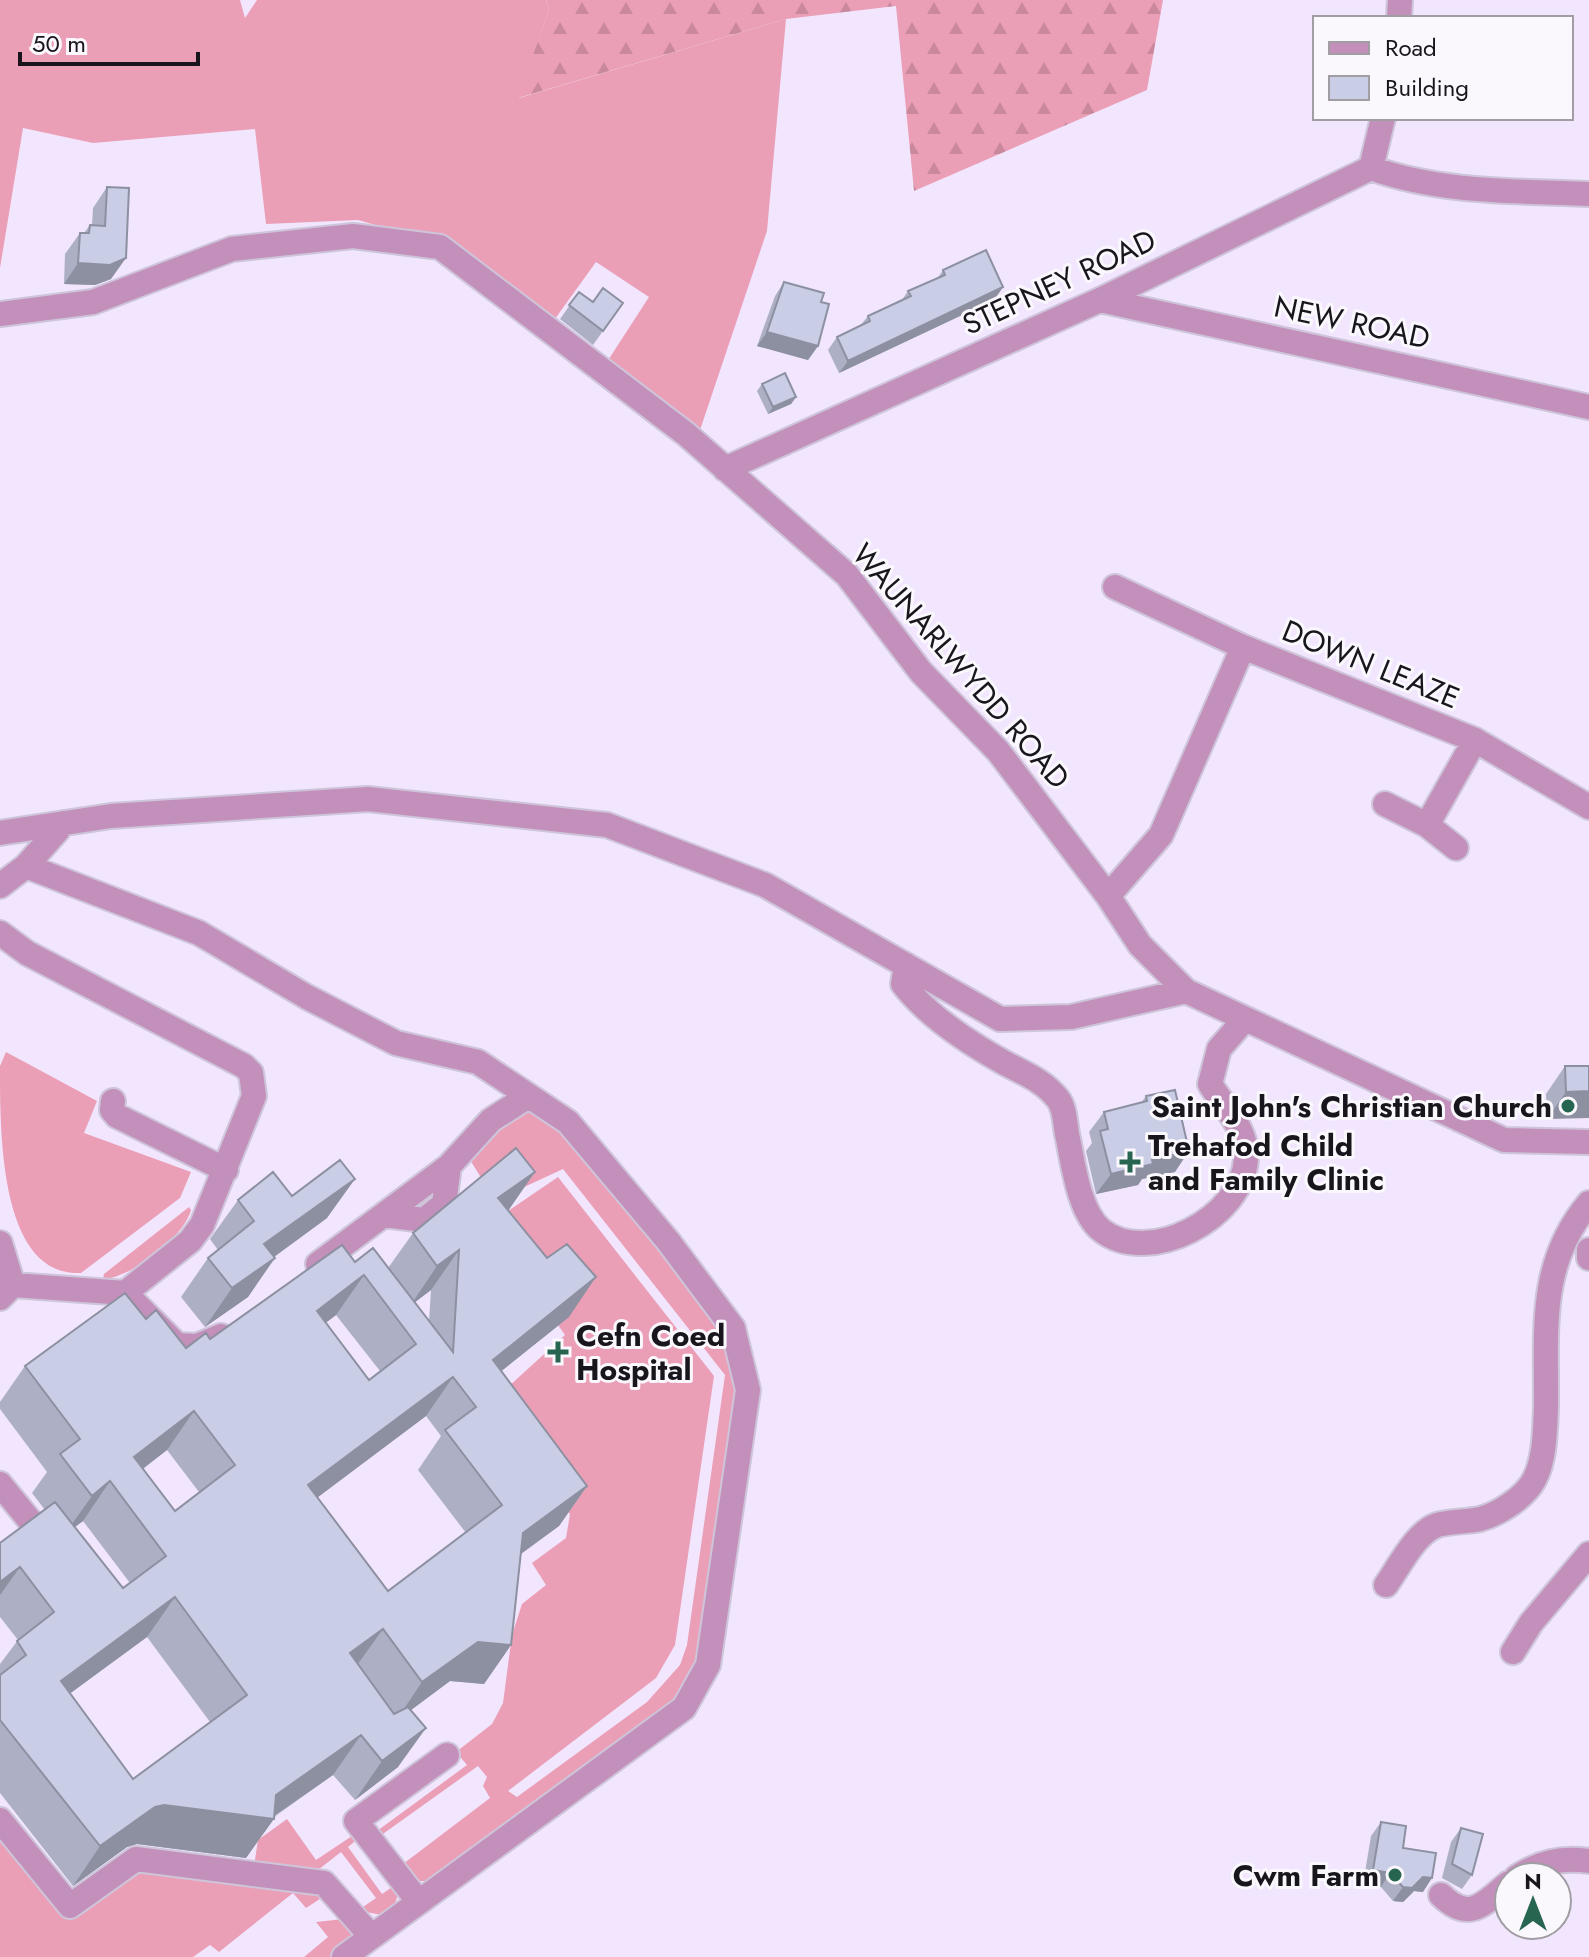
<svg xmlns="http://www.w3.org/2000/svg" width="1589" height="1957" viewBox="0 0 1589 1957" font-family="Jost,sans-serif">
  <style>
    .grass { fill: #eb9fb6 }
    .forest { fill: url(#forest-firs) }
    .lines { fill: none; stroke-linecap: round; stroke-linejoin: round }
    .minor-casing { stroke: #cec5da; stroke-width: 28 }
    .minor { stroke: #c390bb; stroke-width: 24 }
    .wall { fill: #adb0c5; fill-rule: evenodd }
    .shaded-wall { fill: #8d90a0 }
    .building { fill: #c9cde5; stroke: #8d90a0; stroke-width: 2; fill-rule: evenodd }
    .poi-dot { fill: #276551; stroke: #faf8fd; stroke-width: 3 }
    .labels { text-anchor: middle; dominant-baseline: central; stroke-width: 6; stroke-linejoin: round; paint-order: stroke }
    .street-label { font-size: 30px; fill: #19151d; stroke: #faf8fd }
    .poi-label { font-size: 30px; font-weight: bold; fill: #19151d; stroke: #faf8fd; text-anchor: end }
  </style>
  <defs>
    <pattern id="forest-firs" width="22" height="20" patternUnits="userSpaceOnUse" patternTransform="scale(2)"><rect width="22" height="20" fill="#eb9fb6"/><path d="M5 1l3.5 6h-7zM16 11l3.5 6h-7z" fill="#c9889c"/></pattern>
  </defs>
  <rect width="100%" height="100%" fill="#f1e6fe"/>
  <path class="grass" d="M 0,0 L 240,0 L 245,18 L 257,0 L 546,0 L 549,9 L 519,98 L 786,19 L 767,231 L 698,436 L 603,368 L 649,297 L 596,262 L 552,323 L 442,244 L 358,220 L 266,224 L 255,129 L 93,143 L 23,128 L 0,268 Z
    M 6,1052 L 97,1101 L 84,1133 L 191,1172 L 180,1198 L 81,1273 C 0,1277 0,1136 0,1066 Z
    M 523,1112 L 542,1114 L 573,1135 L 721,1323 L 741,1388 L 701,1660 L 684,1694 L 433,1881 L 416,1881 L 403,1864 L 490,1798 L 483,1786 L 487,1777 L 478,1766 L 380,1836 L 377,1831 L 467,1765 L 456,1752 L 492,1724 L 503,1703 L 512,1635 L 522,1604 L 546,1585 L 532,1563 L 566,1538 L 570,1514 L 520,1456 L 496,1398 L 565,1335 L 558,1325 L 568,1316 L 508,1211 L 558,1177 L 714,1376 L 675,1645 L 656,1678 L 508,1791 L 517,1797 L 647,1702 L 680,1665 L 687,1645 L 725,1375 L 563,1169 L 507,1195 L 480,1176 L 467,1155 L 482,1139 Z
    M 189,1207 L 191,1210 C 184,1237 131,1278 103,1279 L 104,1274 Z
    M 287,1819 L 316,1860 L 355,1834 L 359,1838 L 348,1847 L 382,1894 L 395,1885 L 398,1893 L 395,1905 L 382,1915 L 366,1912 L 363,1907 L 376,1898 L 341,1852 L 314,1873 L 254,1866 L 258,1840 Z
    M 0,1832 L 67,1913 L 136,1868 L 326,1895 L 306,1908 L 293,1893 L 219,1952 L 210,1945 L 193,1957 L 0,1957 Z
    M 353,1918 L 352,1938 L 334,1957 L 304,1957 L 328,1937 L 316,1922 Z"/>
  <path class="forest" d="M 546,0 L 1163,0 L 1147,90 L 914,191 L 896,6 L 786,19 L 518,98 L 549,9 Z"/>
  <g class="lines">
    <defs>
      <path id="minor" d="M 1399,18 L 1400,0
        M 1371,168 C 1440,193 1517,191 1589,194
        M 1100,300 L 1589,407
        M 0,314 L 93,302 L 232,249 L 353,236 L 440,247 L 686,434 L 847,575 L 921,672 L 998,751 L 1108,896 L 1140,945 L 1186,991 L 1504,1140 L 1589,1142
        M 725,469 L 1100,300 L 1371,168 L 1383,118
        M 1115,587 L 1243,647 L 1475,740 L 1589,807
        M 1385,804 L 1427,825 L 1456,848
        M 1427,825 L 1475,740
        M 0,833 L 111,816 L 368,799 L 607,825 L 765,885 L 1000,1019 L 1071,1017 L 1186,991
        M 26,866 L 199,933 L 307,997 L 396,1043 L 478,1062 L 568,1122 L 668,1241 L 733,1328 L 748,1390 L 708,1665 L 684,1708 L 344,1957
        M 0,886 L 26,866 L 64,823
        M 1108,896 L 1161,835 L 1243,647
        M 0,933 L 27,953 L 244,1066 L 251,1073 L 254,1096 L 202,1225 L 190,1241 L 125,1293
        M 906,965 L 903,984 C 927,1015 969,1043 1003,1062 C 1023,1073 1043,1080 1058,1099 C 1065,1108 1065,1123 1067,1134 C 1073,1161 1078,1211 1101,1230 C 1149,1268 1243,1217 1246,1159 C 1248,1130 1224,1107 1210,1084 L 1219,1049 L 1245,1019
        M 113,1101 L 112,1110 L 117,1116 L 226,1170
        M 384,1215 L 424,1220 L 444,1204 L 449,1166
        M 0,1243 L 13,1285
        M 1589,1250 L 1589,1258
        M 318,1264 L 449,1166 L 491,1120 L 527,1097
        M 0,1298 L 13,1285 L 125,1293 L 177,1345 L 197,1346 L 221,1336
        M 0,1484 L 49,1544
        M 1386,1585 C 1399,1567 1415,1533 1437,1525 C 1451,1521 1466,1522 1480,1519 C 1499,1514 1525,1497 1534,1480 C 1545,1460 1545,1430 1546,1407 C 1547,1332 1537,1265 1589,1203
        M 1513,1652 L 1531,1623 L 1589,1554
        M 0,1820 L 70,1906 L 136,1859 L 324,1883 L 371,1936
        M 1517,1877 C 1540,1862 1562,1857 1589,1861
        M 1441,1895 C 1470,1924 1485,1902 1509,1883
        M 418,1901 L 356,1821 L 447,1755"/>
    </defs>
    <use href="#minor" class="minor-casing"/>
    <use href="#minor" class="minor"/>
  </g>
  <path class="wall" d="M 107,187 L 111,279 L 95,285 L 64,284 L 65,254 L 80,233 L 84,233 L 90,225 L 92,225 L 93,208 Z
    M 943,270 L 1003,287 L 994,300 L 839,373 L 828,350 L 837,337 L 860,326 L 868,316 L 902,300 L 908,291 L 937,279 Z
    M 784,282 L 821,302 L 818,346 L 808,360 L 757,346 L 775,296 Z
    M 579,292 L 593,302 L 623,303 L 593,345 L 560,319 Z
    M 762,384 L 796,397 L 791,404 L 768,414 L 757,391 Z
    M 1565,1066 L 1589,1066 L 1547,1119 L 1546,1094 Z
    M 1146,1096 L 1175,1172 L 1142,1179 L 1138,1185 L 1096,1194 L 1086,1151 L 1092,1143 L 1089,1132 L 1104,1112 L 1141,1103 Z
    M 292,1196 L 327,1218 L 274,1257 L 248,1297 L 205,1327 L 181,1297 L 208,1258 L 218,1250 L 210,1239 L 238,1200 Z
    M 508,1211 L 569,1317 L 501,1371 L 587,1486 L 559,1526 L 521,1554 L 511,1645 L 484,1684 L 450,1681 L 411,1710 L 398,1767 L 355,1800 L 333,1775 L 274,1817 L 246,1858 L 137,1844 L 127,1847 L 73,1886 L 0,1793 L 0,1664 L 18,1640 L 0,1617 L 0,1543 L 45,1510 L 32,1493 L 47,1472 L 0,1409 L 0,1402 L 25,1366 L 146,1319 L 186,1348 L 210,1339 L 355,1262 L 388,1268 L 413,1233 ZM 431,1290 L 429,1321 L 415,1302 ZM 336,1315 L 380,1371 L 369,1380 L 325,1323 ZM 426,1416 L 441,1436 L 418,1470 L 466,1533 L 388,1591 L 317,1497 ZM 167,1450 L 199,1492 L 175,1511 L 143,1469 ZM 83,1521 L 130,1583 L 123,1588 L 75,1527 ZM 147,1637 L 210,1722 L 133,1779 L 70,1693 Z
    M 1381,1822 L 1403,1848 L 1423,1892 L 1414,1891 L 1403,1902 L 1393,1901 L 1381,1887 L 1363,1884 L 1371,1836 Z
    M 1461,1828 L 1472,1875 L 1462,1889 L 1442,1878 L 1451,1842 Z"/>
  <path class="shaded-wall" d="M 126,258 L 111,279 L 95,285 L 64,284 L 78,263 Z
    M 1003,287 L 994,300 L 839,373 L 848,361 Z
    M 767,332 L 818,346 L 808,360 L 757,346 Z
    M 796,397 L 791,404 L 768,414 L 773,407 Z
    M 1589,1091 L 1589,1118 L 1547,1119 L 1566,1092 Z
    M 1189,1151 L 1175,1172 L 1142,1179 L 1138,1185 L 1096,1194 L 1111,1174 L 1152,1160 Z
    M 535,1172 L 508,1211 L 498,1198 Z
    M 355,1179 L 327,1218 L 237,1284 L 264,1244 Z
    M 459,1250 L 431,1290 L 410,1306 L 437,1266 Z
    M 275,1258 L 248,1297 L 205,1327 L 232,1288 Z
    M 364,1275 L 336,1315 L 289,1351 L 317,1311 Z
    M 596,1277 L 569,1317 L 469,1397 L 493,1360 Z
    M 453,1377 L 426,1416 L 281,1525 L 308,1485 Z
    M 194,1411 L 167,1450 L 116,1489 L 134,1457 Z
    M 110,1481 L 83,1521 L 64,1535 L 92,1496 Z
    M 587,1486 L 559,1526 L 496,1572 L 523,1533 Z
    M 20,1567 L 0,1595 L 0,1582 Z
    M 175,1597 L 147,1637 L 34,1720 L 61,1681 Z
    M 383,1629 L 355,1668 L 350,1653 Z
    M 478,1642 L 511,1645 L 484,1684 L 450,1681 L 395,1722 L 422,1682 Z
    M 426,1728 L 398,1767 L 355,1800 L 382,1761 Z
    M 361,1735 L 333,1775 L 271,1818 L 274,1819 L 246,1858 L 137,1844 L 127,1847 L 73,1886 L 100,1846 L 155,1807 L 164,1805 L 276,1795 Z
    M 1373,1870 L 1390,1873 L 1381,1887 L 1363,1884 Z
    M 1423,1877 L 1432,1878 L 1423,1892 L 1414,1891 L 1403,1902 L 1393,1901 L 1403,1887 Z"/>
  <path class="building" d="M 107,187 L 129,188 L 126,258 L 110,265 L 78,263 L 80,233 L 89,233 L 90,225 L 105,226 Z
    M 986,250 L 1003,287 L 848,361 L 837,337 L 870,321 L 868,316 L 911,296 L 908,291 L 945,275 L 943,270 Z
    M 784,282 L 824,293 L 821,302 L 829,304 L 818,346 L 767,332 Z
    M 603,288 L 623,303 L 603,331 L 569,305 L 579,292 L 593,302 Z
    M 785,373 L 796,397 L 773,407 L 762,384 Z
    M 1565,1066 L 1589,1066 L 1589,1091 L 1566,1092 Z
    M 1175,1090 L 1189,1151 L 1152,1160 L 1153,1164 L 1111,1174 L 1100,1131 L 1108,1129 L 1104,1112 L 1147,1101 L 1146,1096 Z
    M 516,1148 L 535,1172 L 498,1198 L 547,1258 L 567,1244 L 596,1277 L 493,1360 L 587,1486 L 523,1533 L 511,1645 L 478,1642 L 422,1682 L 383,1629 L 350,1653 L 394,1714 L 408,1707 L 426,1728 L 382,1761 L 361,1735 L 276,1795 L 274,1819 L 164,1805 L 155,1807 L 100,1846 L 0,1720 L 0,1675 L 26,1655 L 17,1641 L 54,1612 L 20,1567 L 0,1582 L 0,1543 L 55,1502 L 123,1588 L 166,1556 L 110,1481 L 92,1496 L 60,1454 L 80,1439 L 25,1366 L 125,1293 L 146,1319 L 156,1310 L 186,1348 L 206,1333 L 210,1339 L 342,1245 L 355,1262 L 373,1248 L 453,1352 L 459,1250 L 437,1266 L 413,1233 ZM 364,1275 L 416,1344 L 369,1380 L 317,1311 ZM 453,1377 L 476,1407 L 445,1430 L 502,1505 L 388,1591 L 308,1485 ZM 194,1411 L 235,1465 L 175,1511 L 134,1457 ZM 175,1597 L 247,1695 L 133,1779 L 61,1681 Z
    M 340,1160 L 355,1179 L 264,1244 L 275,1258 L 232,1288 L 208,1258 L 254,1221 L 238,1200 L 273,1172 L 292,1196 Z
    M 1381,1822 L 1406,1826 L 1403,1848 L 1436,1853 L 1432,1878 L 1423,1877 L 1412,1888 L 1403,1887 L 1390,1873 L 1373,1870 Z
    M 1461,1828 L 1483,1834 L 1472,1875 L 1452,1864 Z"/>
  <g class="poi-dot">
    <circle cx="1568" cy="1106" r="8"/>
    <path d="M1126 1150h8v8h8v8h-8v8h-8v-8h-8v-8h8z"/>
    <path d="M554 1340h8v8h8v8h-8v8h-8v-8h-8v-8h8z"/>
    <circle cx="1395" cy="1875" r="8"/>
  </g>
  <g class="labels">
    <g class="street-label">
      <text transform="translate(1059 282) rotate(-25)">STEPNEY ROAD</text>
      <text transform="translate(1352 322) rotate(12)">NEW ROAD</text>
      <text transform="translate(1371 664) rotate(22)">DOWN LEAZE</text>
      <text transform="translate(961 666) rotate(49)">WAUNARLWYDD ROAD</text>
    </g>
    <g class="poi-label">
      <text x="1552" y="1106">Saint John's Christian Church</text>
      <text x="1148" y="1145" text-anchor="start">Trehafod Child<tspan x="1148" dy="34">and Family Clinic</tspan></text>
      <text x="576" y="1335" text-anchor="start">Cefn Coed<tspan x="576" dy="34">Hospital</tspan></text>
      <text x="1379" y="1875">Cwm Farm</text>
    </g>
  </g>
  <rect x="1313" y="16" width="260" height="104" fill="#faf8fd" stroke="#a09da3" stroke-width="2"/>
  <rect x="1329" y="42" width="40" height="12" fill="#c390bb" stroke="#a09da3" stroke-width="2"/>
  <text x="1385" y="56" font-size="24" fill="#19151d">Road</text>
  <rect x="1329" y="76" width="40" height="24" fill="#c9cde5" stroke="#a09da3" stroke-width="2"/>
  <text x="1385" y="96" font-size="24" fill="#19151d">Building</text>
  <g transform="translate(1533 1901)"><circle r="38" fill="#faf8fd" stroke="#a09da3" stroke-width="2"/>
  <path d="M0-6L14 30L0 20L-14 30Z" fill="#276551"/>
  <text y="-12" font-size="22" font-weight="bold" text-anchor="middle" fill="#19151d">N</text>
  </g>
  <path d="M20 52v12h178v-12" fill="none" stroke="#19151d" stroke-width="4"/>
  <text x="32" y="52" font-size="24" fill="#19151d" stroke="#faf8fd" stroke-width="6" paint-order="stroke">50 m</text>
</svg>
